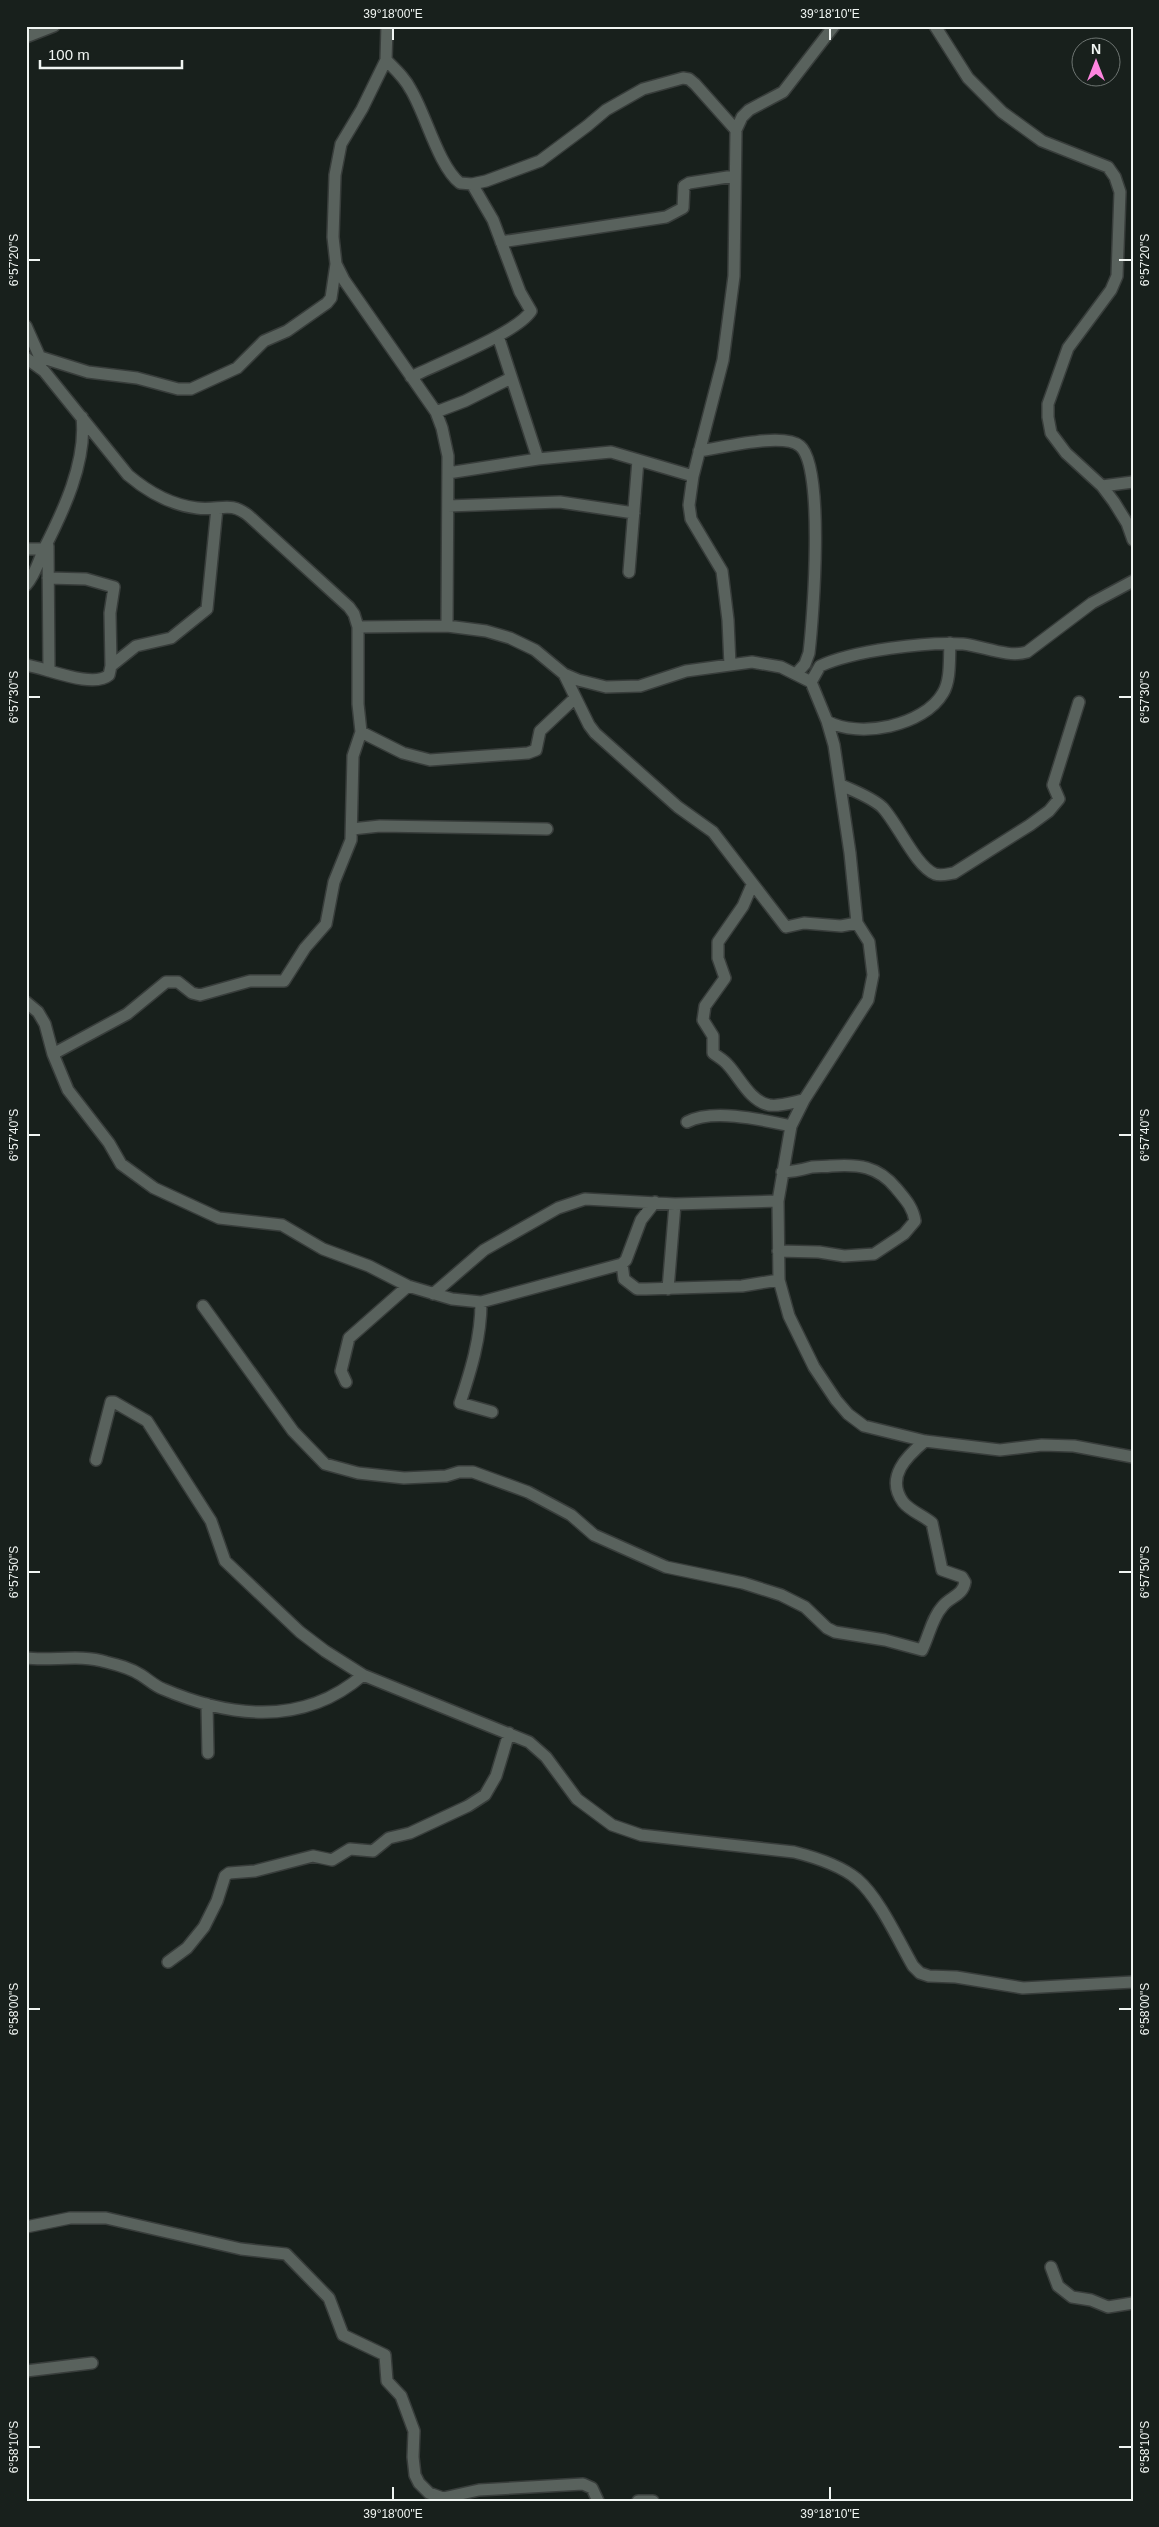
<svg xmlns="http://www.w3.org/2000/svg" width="1159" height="2527" viewBox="0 0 1159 2527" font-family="Arial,sans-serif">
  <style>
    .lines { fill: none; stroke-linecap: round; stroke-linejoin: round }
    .minor-casing { stroke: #383d3b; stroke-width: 14 }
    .minor { stroke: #59625d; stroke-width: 11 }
    .ticks { fill: none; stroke: #f0f5f2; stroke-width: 2 }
    .neatline { fill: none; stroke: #f0f5f2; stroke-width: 2 }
    .ticks-label { font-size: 12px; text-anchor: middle; fill: #f0f5f2 }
  </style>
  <rect width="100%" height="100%" fill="#18201c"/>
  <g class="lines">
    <defs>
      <path id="minor" d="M 387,26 L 386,60 L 362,109 L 341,144 L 335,175 L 333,237 L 336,264 L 344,280 L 436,412 L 442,428 L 448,456 L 447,626
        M 935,26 L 968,78 L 1002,112 L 1042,141 L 1108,167 L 1115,177 L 1120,192 L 1117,276 L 1111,290 L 1068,348 L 1048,404 L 1048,417 L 1051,433 L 1066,453 L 1102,486 L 1114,502 L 1127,523 L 1133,540
        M 26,37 L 54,26
        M 386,60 C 396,70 405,78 411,90 C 426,115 439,167 460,183 L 472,184 L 486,181 L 540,161 L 587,126 L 606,110 L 643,89 L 683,78 L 689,79 L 695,84 L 736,130
        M 501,242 L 666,217 L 683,208 L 684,186 L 689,183 L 734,176
        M 26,326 L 42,362
        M 498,336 L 538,459
        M 40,357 L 88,372 L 137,378 L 178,389 L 191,389 L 237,368 L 264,341 L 287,331 L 327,303 L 331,298 L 336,264
        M 26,358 L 44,371 L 128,475 C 148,492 171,505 197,508 C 220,511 230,500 249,516 L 349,607 L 354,614 L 358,627 L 358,704 L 361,732 L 353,756 L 351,840 L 334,882 L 326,924 L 305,948 L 284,981 L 250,981 L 200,995 L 192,993 L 178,982 L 166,982 L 127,1014 L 53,1054
        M 411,377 C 439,363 517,333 531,311 L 520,292 L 493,220 L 472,184
        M 436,412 L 465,401 L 511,378
        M 699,451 C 722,448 783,432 800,446 C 825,466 813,619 809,653 L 805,664 L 797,673
        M 448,473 L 538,459 L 611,452 L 693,476
        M 1102,486 L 1133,482
        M 448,506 L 560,502 L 634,513
        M 48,546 L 49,671
        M 26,549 L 44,549
        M 629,572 L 638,460
        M 26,585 C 35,575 38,563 43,551 C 63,512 87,462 82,417
        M 358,627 L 447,626 L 486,631 L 510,638 L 535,650 L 564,674 L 578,680 L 606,687 L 640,686 L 686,671 L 752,662 L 781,667 L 811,682 L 827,721 L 834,745 L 850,853 L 857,923 L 869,942 L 873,975 L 868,1000 L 804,1100 L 791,1126 L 778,1201 L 779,1280 L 789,1316 L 814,1367 L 836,1400 L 848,1414 L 864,1426 L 925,1441 L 1000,1450 L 1042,1445 L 1074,1446 L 1133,1457
        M 26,665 C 46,668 93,689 109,675 L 111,666 L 110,613 L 114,587 L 86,579 L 48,578
        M 730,665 L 728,620 L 722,571 L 691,519 L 689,505 L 693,476 L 723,360 L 734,276 L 736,130 L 742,117 L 749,110 L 783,92 L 834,26
        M 111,666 L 136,646 L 171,638 L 207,609 L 217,508
        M 564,674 L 589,725 L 595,733 L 678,807 L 713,832 L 786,927 L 804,923 L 841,926 L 857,923
        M 811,682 L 820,666 C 852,651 928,641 963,644 C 983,646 1008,658 1027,652 L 1092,603 L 1133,581
        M 827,721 C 859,739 924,726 943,693 C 951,680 949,659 950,643
        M 361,732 L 403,753 L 430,760 L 528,753 L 536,750 L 540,731 L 575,698
        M 841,785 C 854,791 871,797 882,807 C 897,822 916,867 935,874 C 941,876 947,874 954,873 L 1030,825 L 1049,811 L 1059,799 L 1053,785 L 1079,702
        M 352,829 L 380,826 L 547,829
        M 752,885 L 743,906 L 718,942 L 718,958 L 725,978 L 705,1006 L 703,1020 L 713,1036 L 713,1053 C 718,1057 724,1060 728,1065 C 740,1078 750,1101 769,1105 C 780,1107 793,1102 804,1100
        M 26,1002 L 38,1012 L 45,1024 L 53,1054 L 68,1090 L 109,1143 L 121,1164 L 154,1188 L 219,1218 L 282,1225 L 323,1249 L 369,1266 L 408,1286 L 452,1299 L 481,1302 L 622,1264 L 626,1260 L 641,1220 L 655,1202
        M 687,1122 C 713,1108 763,1120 791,1126
        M 778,1251 L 819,1252 L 844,1256 L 874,1254 L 904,1234 L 915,1221 C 913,1207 905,1199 896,1188 C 878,1166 858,1164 831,1166 C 825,1167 818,1166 812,1167 C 801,1170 793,1172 782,1172
        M 622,1264 L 624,1279 L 637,1289 L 646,1289 L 742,1286 L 779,1280
        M 668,1289 L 675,1204
        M 433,1294 L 484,1250 L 558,1208 L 585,1199 L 675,1204 L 778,1201
        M 481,1302 C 481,1338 471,1370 460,1403 L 492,1412
        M 203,1306 L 293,1431 L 325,1464 L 358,1473 L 404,1478 L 446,1476 L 459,1472 L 473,1472 L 528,1492 L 571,1515 L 594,1535 L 666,1567 L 743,1583 L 781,1595 L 805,1607 L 827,1628 L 835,1632 L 885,1640 L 922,1650 C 929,1636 932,1618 942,1607 C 949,1597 963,1596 965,1582 L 962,1577 L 942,1570 L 932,1523 C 924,1516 910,1511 903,1502 C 885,1477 907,1456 925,1441
        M 346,1382 L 341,1371 L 349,1338 L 408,1286
        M 96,1460 L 111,1402 L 114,1402 L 147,1421 L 211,1521 L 225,1561 L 300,1632 L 325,1651 L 363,1675 L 529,1742 L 546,1757 L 577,1799 L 612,1825 L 641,1835 L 794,1852 C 814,1857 840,1865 857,1879 C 880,1899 898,1940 913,1966 L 920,1973 L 929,1976 L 956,1977 L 1023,1988 L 1133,1982
        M 26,1658 C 52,1661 81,1654 106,1662 C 118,1665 130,1668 141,1675 C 149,1680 155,1686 163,1689 C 231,1718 304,1726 363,1675
        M 207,1704 L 208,1753
        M 168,1962 L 187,1948 L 204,1927 L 217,1901 L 225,1876 L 229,1873 L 255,1871 L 313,1856 L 332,1860 L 350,1849 L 373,1851 L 389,1838 L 410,1833 L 468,1806 L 485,1795 L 496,1776 L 509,1733
        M 26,2227 L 70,2218 L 106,2218 L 241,2249 L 286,2254 L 329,2298 L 343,2335 L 385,2355 L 387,2381 L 401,2396 L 414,2431 L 413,2457 L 415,2475 L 419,2483 L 429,2493 L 443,2498 L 479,2490 L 583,2484 L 592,2488 L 598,2501
        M 1051,2267 L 1058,2286 L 1072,2297 L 1091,2300 L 1108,2307 L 1133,2303
        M 26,2371 L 92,2363
        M 638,2501 L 653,2501"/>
    </defs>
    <use href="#minor" class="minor-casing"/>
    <use href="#minor" class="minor"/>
  </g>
  <path class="ticks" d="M 393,28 L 393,40M 830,28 L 830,40M 28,260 L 40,260M 1119,260 L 1132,260M 28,697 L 40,697M 1119,697 L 1132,697M 28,1135 L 40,1135M 1119,1135 L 1132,1135M 28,1572 L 40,1572M 1119,1572 L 1132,1572M 28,2009 L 40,2009M 1119,2009 L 1132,2009M 28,2447 L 40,2447M 1119,2447 L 1132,2447M 393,2487 L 393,2500M 830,2487 L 830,2500"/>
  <rect width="1159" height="2527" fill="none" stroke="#18201c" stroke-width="55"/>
  <g transform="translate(1096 62)"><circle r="24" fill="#18201c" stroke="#6e7572"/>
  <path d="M0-4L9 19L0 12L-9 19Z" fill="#fe85df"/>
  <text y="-8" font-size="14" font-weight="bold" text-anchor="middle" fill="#f0f5f2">N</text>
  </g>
  <path d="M40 60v8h142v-8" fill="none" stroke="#f0f5f2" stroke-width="2.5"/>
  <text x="48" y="60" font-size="15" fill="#f0f5f2" stroke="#18201c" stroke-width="4" paint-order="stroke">100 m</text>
  <rect x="28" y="28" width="1104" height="2472" class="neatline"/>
  <g class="ticks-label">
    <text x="393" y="18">39°18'00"E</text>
    <text x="830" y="18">39°18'10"E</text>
    <text transform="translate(14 260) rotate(-90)" y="4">6°57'20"S</text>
    <text transform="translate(1145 260) rotate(-90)" y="4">6°57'20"S</text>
    <text transform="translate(14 697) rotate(-90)" y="4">6°57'30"S</text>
    <text transform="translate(1145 697) rotate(-90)" y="4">6°57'30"S</text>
    <text transform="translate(14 1135) rotate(-90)" y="4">6°57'40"S</text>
    <text transform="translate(1145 1135) rotate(-90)" y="4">6°57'40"S</text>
    <text transform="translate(14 1572) rotate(-90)" y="4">6°57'50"S</text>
    <text transform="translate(1145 1572) rotate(-90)" y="4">6°57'50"S</text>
    <text transform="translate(14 2009) rotate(-90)" y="4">6°58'00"S</text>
    <text transform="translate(1145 2009) rotate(-90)" y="4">6°58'00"S</text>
    <text transform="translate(14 2447) rotate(-90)" y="4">6°58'10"S</text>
    <text transform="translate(1145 2447) rotate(-90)" y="4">6°58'10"S</text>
    <text x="393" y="2518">39°18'00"E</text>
    <text x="830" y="2518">39°18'10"E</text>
  </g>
</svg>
